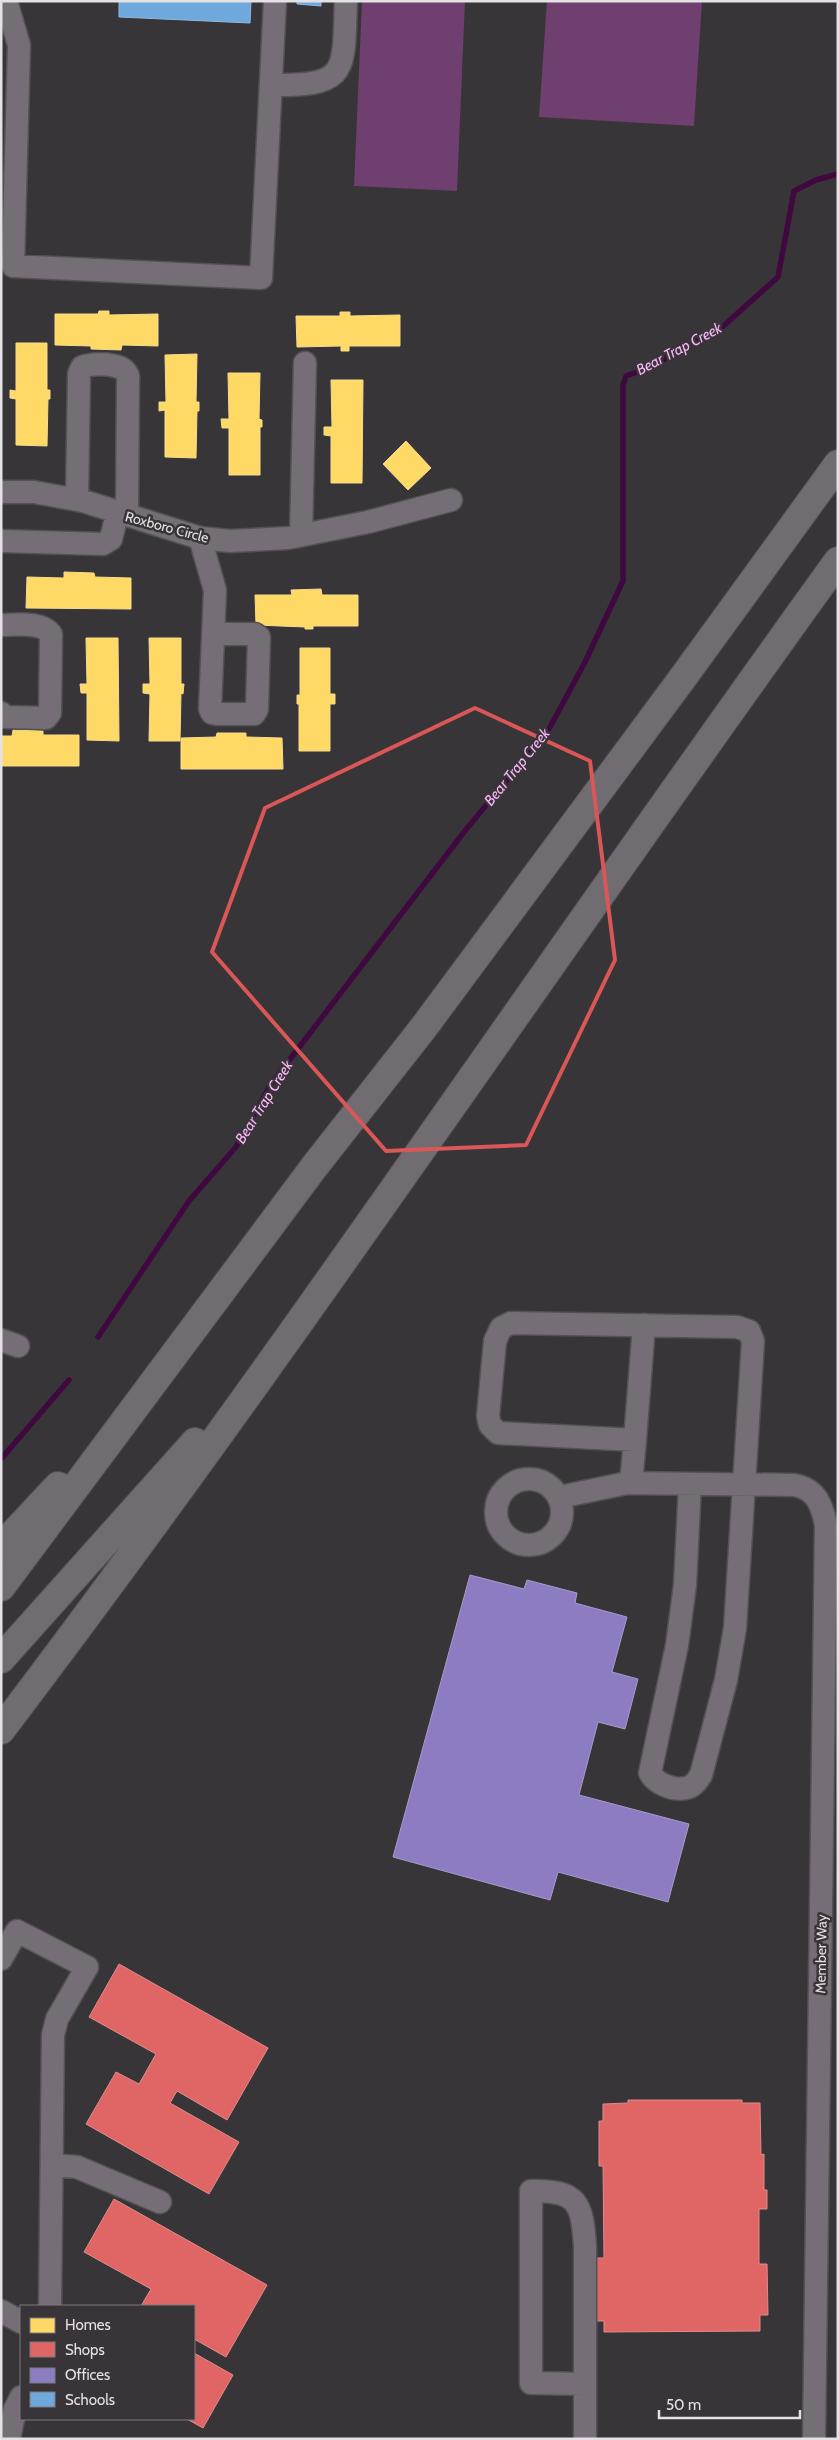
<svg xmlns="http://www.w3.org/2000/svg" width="839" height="2440" viewBox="0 0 839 2440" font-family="Cabin,sans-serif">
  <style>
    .green { fill: #6f3f6f }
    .homes { fill: #ffd966; stroke: #f7dc8c }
    .shops { fill: #e06666; stroke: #e28b8c }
    .offices { fill: #8e7cc3; stroke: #a89bcd }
    .schools { fill: #6fa8dc; stroke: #92b9df }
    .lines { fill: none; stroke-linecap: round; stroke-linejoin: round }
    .stream { stroke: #3f0940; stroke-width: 5.5 }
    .minor-casing { stroke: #535153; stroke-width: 25 }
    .highway-casing { stroke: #535153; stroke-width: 30 }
    .minor { stroke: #766e76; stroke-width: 22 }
    .highway { stroke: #716c71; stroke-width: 28 }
    .marked { fill: none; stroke: #da5657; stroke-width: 4; stroke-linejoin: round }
    .labels { text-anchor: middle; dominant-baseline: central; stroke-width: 5; stroke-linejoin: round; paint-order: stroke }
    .street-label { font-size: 14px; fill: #e5e2e5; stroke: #383438 }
    .water-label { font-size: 15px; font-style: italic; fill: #fab6f8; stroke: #383438 }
  </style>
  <rect width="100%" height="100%" fill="#373537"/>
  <path class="green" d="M 362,1 L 465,1 L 457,191 L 354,186 Z
    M 547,1 L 702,1 L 694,126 L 539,117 Z"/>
  <path class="homes" d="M 99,311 L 109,311 L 109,315 L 158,314 L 158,346 L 122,345 L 121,350 L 91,349 L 91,346 L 55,345 L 55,314 L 98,314 Z
    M 340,312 L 350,312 L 350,316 L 400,315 L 400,346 L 349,346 L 349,351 L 341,351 L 341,346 L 297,347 L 296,316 L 340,316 Z
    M 16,343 L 47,343 L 47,390 L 50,390 L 50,399 L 48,399 L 47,446 L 16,445 L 16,399 L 10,398 L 10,390 L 16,391 Z
    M 197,354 L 196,402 L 199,402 L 199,411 L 197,411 L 196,458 L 165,457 L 165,410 L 159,411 L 159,402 L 166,402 L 165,355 Z
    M 228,373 L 260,373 L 259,419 L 262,420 L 262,427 L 260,427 L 260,475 L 229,475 L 229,428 L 222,428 L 221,419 L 229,419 Z
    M 331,380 L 363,380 L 362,483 L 331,483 L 331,436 L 324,435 L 324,427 L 332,427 Z
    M 406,441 L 431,468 L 408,490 L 383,464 Z
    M 64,572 L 94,573 L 95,577 L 131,578 L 131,609 L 26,608 L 27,577 L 64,578 Z
    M 321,589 L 322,595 L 358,595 L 358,626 L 313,626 L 313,629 L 305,629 L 305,627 L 256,625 L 255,595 L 292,595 L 291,590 Z
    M 86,638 L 118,638 L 119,741 L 87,740 L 87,693 L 81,693 L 80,684 L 87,684 Z
    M 149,638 L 181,638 L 181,684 L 184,684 L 183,694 L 181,693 L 180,741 L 149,741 L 150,694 L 143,693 L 143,684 L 150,684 Z
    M 300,648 L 330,648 L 330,694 L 335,694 L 335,704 L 330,704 L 330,751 L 299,751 L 299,704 L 297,704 L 297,695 L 300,695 Z
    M 13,730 L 43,731 L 43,735 L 79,735 L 79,766 L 1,766 L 1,736 L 12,736 Z
    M 217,733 L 246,733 L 246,737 L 282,738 L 283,769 L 181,769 L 181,738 L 216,737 Z"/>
  <path class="shops" d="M 119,1964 L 268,2048 L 227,2120 L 177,2091 L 170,2103 L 239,2142 L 209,2194 L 86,2124 L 116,2072 L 139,2084 L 156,2054 L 89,2017 Z
    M 628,2100 L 742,2100 L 742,2103 L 760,2103 L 761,2155 L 764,2154 L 764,2190 L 767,2190 L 767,2209 L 759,2209 L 759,2264 L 767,2264 L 768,2315 L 760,2315 L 760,2331 L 604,2332 L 604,2321 L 593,2321 L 593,2258 L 604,2258 L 603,2166 L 599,2166 L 599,2121 L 603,2121 L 603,2104 L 628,2103 Z
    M 114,2199 L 267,2285 L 226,2357 L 194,2339 L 194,2306 L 141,2306 L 151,2289 L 84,2252 Z
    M 194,2353 L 233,2375 L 203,2428 L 187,2419 L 194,2419 Z"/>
  <path class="offices" d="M 470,1575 L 524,1589 L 527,1580 L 577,1593 L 575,1603 L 627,1617 L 612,1672 L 638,1679 L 625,1729 L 598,1722 L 579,1795 L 689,1824 L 668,1902 L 558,1872 L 550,1900 L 393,1857 Z"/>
  <path class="schools" d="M 119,1 L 251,1 L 250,23 L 119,17 Z
    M 297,1 L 321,1 L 321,6 L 297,4 Z"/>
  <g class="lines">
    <path class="stream" d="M 98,1337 L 189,1201 L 236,1147 L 271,1084 L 464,832 L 549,729 L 585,662 L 623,581 L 623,385 L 626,376 L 648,368 L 720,329 L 778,277 L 794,191 L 816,180 L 838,174
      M 1,1459 L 69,1380"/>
    <defs>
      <path id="minor" d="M 6,1 L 19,45 L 13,266 L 261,278 L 275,1
        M 271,85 C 350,86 343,72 346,1
        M 1,492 L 34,492 L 83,501 L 200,538 L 230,541 L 288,538 L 368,522 L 451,500
        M 77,500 L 79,374 L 82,367 C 92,363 122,362 127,374 C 129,376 128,379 128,382 L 127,515
        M 301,535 L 305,363
        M 200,538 L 215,590 L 210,709 L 212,713 L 217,714 L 254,714 L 257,709 L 259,637 L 255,634 L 213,634
        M 1,541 L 103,544 L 111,539 L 117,514
        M 1,625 C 16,625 41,621 51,634 L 50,713 L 46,718 L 5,717 L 1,713
        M 644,1325 L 635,1440 L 498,1433 L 490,1425 L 488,1416 L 495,1341 L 501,1328 L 511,1323 C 586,1324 662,1326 737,1327 L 749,1331 L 753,1341 L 735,1628 L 726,1680 L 701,1775 C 697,1781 693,1787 686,1788 C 674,1791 656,1784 650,1773 L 677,1645 L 685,1585 L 690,1484
        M 1,1340 L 18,1346
        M496 1512a33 33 0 1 1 66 0a33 33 0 1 1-66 0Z
        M 631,1483 L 635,1440
        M 560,1497 L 627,1483 L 794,1485 C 817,1489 822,1506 826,1525 L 814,2439
        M 1,1959 L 17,1931 L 87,1967 L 57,2019 L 53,2035 L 50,2306
        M 52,2165 L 77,2167 L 160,2202
        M 1,2311 L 21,2322
        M 9,2439 L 15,2409 L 21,2397
        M 585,2439 L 585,2246 C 582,2203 578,2190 531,2191 L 531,2383 L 585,2384"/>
      <path id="highway" d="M 1,1547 L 58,1486
        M 1,1587 L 314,1167 L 424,1027 L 687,672 L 838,464
        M 1,1659 L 195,1442
        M 1,1730 C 291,1348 557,949 838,561"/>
    </defs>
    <use href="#minor" class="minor-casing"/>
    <use href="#highway" class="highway-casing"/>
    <use href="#minor" class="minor"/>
    <use href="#highway" class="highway"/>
  </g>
  <path class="marked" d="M 475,708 L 590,761 L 615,960 L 526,1145 L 386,1151 L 212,952 L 265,808 Z"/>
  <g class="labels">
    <g class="street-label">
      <text transform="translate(167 527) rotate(15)">Roxboro Circle</text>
      <text transform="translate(821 1954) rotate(-89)">Member Way</text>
    </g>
    <g class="water-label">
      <text transform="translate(679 349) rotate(-28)">Bear Trap Creek</text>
      <text transform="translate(517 767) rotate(-51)">Bear Trap Creek</text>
      <text transform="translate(264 1102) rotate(-58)">Bear Trap Creek</text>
    </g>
  </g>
  <rect width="839" height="2440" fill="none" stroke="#e5e2e5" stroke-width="5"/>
  <rect x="20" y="2305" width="175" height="115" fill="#383438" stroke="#7d7a7d"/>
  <rect x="30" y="2318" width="25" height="15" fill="#ffd966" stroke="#7d7a7d"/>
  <text x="65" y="2330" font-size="15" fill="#e5e2e5">Homes</text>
  <rect x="30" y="2342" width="25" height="15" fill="#e06666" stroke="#7d7a7d"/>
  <text x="65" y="2355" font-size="15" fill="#e5e2e5">Shops</text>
  <rect x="30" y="2368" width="25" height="15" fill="#8e7cc3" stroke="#7d7a7d"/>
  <text x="65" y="2380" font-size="15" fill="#e5e2e5">Offices</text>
  <rect x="30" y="2392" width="25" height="15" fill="#6fa8dc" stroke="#7d7a7d"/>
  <text x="65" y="2405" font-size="15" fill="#e5e2e5">Schools</text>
  <path d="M659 2410v8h141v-8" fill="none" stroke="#e5e2e5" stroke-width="2.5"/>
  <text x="666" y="2410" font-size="15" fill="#e5e2e5" stroke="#383438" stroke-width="4" paint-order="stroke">50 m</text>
</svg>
